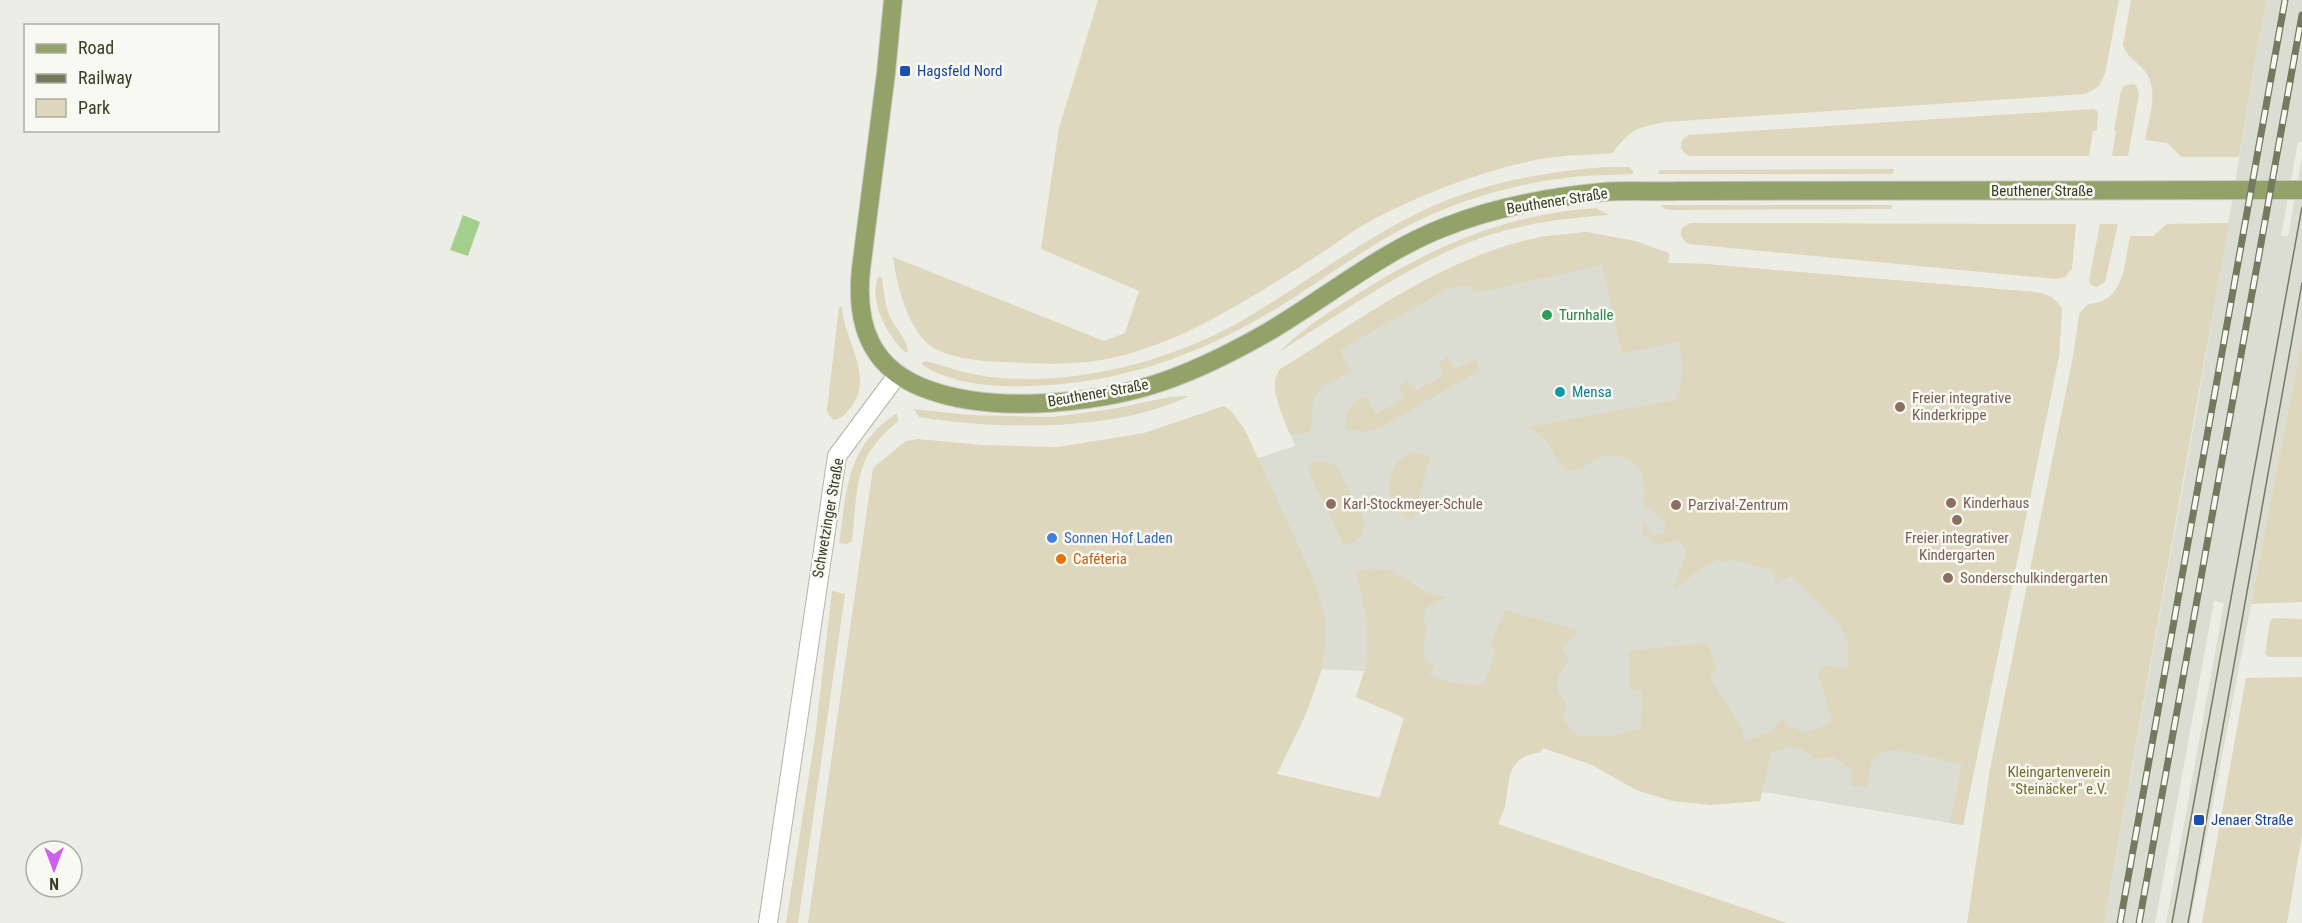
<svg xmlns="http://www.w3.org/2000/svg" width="2302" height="923" viewBox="0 0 2302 923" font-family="'Roboto Condensed',sans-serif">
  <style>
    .built { fill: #dcddd2 }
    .green { fill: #ded7bd }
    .water { fill: #a3d18d }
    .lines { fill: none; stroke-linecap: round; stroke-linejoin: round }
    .minor-casing { stroke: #b2b5a6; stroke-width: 20 }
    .major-casing { stroke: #c7c9c1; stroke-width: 20 }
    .minor { stroke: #fff; stroke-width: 18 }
    .major { stroke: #93a269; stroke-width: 18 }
    .tram { stroke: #737a5e; stroke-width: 1.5 }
    .rail-casing { stroke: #737a5e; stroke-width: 7 }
    .rail { stroke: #f9f9f4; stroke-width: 4.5; stroke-dasharray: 14; stroke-linecap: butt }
    .transit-dot { fill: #1a4fb4; stroke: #f9f9f4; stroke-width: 2 }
    .leisure-dot { fill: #2e9e5b; stroke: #f9f9f4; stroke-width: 2 }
    .culture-dot { fill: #0f9aa8; stroke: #f9f9f4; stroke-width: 2 }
    .education-dot { fill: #8d6e63; stroke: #f9f9f4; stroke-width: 2 }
    .shop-dot { fill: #3f7fe0; stroke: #f9f9f4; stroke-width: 2 }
    .food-dot { fill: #e8710a; stroke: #f9f9f4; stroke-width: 2 }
    .labels { text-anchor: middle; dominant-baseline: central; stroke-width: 5; stroke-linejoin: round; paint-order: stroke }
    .transit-label { font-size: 15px; fill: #164399; stroke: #f9f9f4; text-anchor: start }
    .street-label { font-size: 15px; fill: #383e23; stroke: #f9f9f4 }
    .leisure-label { font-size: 15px; fill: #27864d; stroke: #f9f9f4; text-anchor: start }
    .culture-label { font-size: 15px; fill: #0d838f; stroke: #f9f9f4; text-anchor: start }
    .education-label { font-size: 15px; fill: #785e54; stroke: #f9f9f4; text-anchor: start }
    .shop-label { font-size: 15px; fill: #366cbe; stroke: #f9f9f4; text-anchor: start }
    .food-label { font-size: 15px; fill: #c56008; stroke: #f9f9f4; text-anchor: start }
    .park-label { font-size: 15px; fill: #756e2e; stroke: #f9f9f4 }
  </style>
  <rect width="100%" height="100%" fill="#ecede4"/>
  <path class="built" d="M 2266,0 L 2302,0 L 2302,142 L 2298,142 L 2281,236 L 2288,236 L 2302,156 L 2302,339 L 2190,923 L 2166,923 L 2224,603 L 2214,601 L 2155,923 L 2104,923 L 2197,408 Z
    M 1586,232 L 1635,241 L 1669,253 L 1668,263 L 1705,264 L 2034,292 L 2050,296 L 2059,304 L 2062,309 L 2059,356 L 1963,825 L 1763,792 L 1641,728 L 1611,736 L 1544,739 L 1541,752 L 1524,755 L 1512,768 L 1507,786 L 1505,807 L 1379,798 L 1404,718 L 1356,697 L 1364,671 L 1286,668 L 1200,477 L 1295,446 L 1275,392 L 1275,379 L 1279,370 L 1431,277 L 1465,262 L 1540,237 Z"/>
  <path class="green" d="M 1098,0 L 2119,0 L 2105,74 L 2099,86 L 2086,94 L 1665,122 C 1636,128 1630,129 1613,153 C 1589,155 1564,155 1540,159 C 1484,170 1429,191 1378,217 C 1354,229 1332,247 1309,261 C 1245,301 1178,346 1101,360 C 1070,365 1037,364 1006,362 C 986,362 943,358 928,344 C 906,324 897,284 893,257 L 1104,341 L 1125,333 L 1139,291 L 1041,249 L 1059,128 Z
    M 2131,0 L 2266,0 L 2239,157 L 2182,157 L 2167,143 L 2145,140 C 2149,117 2160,90 2144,70 C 2137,62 2126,56 2123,45 Z
    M 2131,84 L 2136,85 L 2139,94 L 2128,156 L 2112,156 L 2116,131 L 2114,130 L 2121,91 L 2124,86 Z
    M 2094,109 L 2098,112 L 2097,131 L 2093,131 L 2089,156 L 1690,156 C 1682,153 1679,148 1682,140 L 1688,135 Z
    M 1606,167 L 1629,167 L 1633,171 L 1633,174 C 1611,175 1587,175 1565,178 C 1517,184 1470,197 1426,217 C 1374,241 1330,275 1282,305 C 1205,353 1122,384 1030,386 C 994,387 952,385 921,364 L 925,361 C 937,363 948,368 960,371 C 982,377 1004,379 1027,379 C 1099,379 1173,358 1236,324 C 1299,288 1356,243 1422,211 C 1480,183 1542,172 1606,167 Z
    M 1894,169 L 1893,174 L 1658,174 L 1660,170 Z
    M 1661,205 L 1892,205 L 1892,209 L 1674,210 L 1664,209 Z
    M 1596,208 L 1609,215 C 1567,218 1524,223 1483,237 C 1410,263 1345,311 1279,352 C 1304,328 1324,315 1353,297 C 1428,248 1506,214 1596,208 Z
    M 1690,223 L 2076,224 L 2072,269 L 2065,277 L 2056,279 L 1688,244 C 1682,239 1679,236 1682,228 Z
    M 2229,223 L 2104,923 L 1967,923 L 1990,769 L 2074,351 L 2079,314 L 2088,304 C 2125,302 2124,265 2130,236 L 2153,236 L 2167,224 Z
    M 2100,224 L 2118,224 L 2105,282 L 2097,287 L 2091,285 L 2089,280 Z
    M 1586,232 L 1635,241 L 1669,253 L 1668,263 L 1705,264 L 2034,292 C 2047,294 2055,297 2062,309 L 2059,356 L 1963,825 L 1950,823 L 1962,765 C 1945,761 1889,742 1876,756 C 1869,763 1869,777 1867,787 L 1851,786 L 1852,770 L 1832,757 L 1815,759 C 1799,745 1790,744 1771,753 L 1760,801 L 1711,805 L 1672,801 L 1636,790 L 1592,765 L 1543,748 L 1541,752 C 1505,758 1511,776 1505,806 C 1504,812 1500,818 1498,824 L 1787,923 L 808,923 L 873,468 L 906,441 L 918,439 L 982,445 L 1058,447 L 1144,433 L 1224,406 L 1232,412 L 1245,430 L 1314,579 L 1325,617 L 1326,642 L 1322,669 L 1306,714 L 1277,774 L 1380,798 L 1404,718 L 1356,697 C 1359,687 1364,676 1366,665 C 1370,635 1365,599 1354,572 C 1405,557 1408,596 1448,597 L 1426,608 L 1423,619 L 1427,625 L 1423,651 L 1426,661 L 1435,664 L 1429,674 L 1450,683 L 1483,686 L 1496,651 L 1490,645 L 1505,610 L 1580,631 L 1562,648 L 1569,661 C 1562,670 1553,680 1559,692 C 1562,699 1566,702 1567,709 L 1562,718 L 1578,736 L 1611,736 L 1641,728 L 1642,692 L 1629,689 L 1629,651 L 1707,643 L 1717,667 L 1710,677 L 1742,729 L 1745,741 L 1771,732 L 1780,720 L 1784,720 L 1785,723 L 1805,733 L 1832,722 L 1818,672 L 1824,665 L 1847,669 L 1848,645 L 1840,625 L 1791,576 L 1776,584 L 1774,573 L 1770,569 C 1751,567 1743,556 1721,562 L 1721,559 C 1697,567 1692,580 1673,588 L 1687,552 L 1679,540 C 1662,545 1654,547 1642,532 L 1643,521 L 1648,524 L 1648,531 L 1654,535 L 1662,534 L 1666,526 C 1663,518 1652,509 1644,506 C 1644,497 1645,486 1643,478 C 1639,458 1615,451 1598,458 C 1587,463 1582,473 1569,469 C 1552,464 1555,447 1543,438 C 1538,433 1533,432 1528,427 L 1675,400 C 1685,380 1683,362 1679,341 L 1622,354 L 1602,265 L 1475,293 L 1469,285 L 1449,288 L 1340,350 L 1351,371 C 1340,378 1318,386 1314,399 C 1310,410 1316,422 1309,432 L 1290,435 C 1282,414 1270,392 1279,370 C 1361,319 1444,256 1541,237 C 1556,234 1571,234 1586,232 Z
    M 879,276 L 882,278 C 884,292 885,304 890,317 C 895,329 907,338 908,351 L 906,353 C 888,338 867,299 879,276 Z
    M 839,307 L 842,307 C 844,341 874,374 852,406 C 847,413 842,418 834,420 L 828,414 L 827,409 Z
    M 2302,339 L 2302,602 L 2251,604 Z
    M 1448,357 L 1454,369 L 1475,360 L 1480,370 L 1382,427 L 1363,432 L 1346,429 C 1343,412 1351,403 1366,396 L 1376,414 L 1405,398 L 1398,386 L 1408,380 L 1415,391 L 1444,375 L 1438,363 Z
    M 1189,396 C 1116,432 998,430 919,417 L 914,409 L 969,415 L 1052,417 L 1112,409 L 1170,397 Z
    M 897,413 L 898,421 C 884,433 869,448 863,466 C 855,489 855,517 852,541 L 847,544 L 839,543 C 847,489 846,447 897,413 Z
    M 1413,452 L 1430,456 L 1413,520 C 1408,517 1401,514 1397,509 C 1385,496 1386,474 1398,462 C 1402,457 1408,455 1413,452 Z
    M 1324,461 L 1336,465 L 1365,520 L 1363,535 L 1352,543 L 1343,544 L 1307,467 L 1313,462 Z
    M 832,591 L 845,594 L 798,923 L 786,923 L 815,737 Z
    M 2273,618 L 2302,619 L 2302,657 L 2269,657 L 2265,654 L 2270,622 Z
    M 2302,677 L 2302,835 L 2287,923 L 2202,923 L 2246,678 Z"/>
  <path class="water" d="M 463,215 L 480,222 L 468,256 L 450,250 Z"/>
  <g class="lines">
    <defs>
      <path id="minor" d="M 768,923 L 837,456 L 898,374"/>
      <path id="major" d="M 893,0 L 886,73 L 861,269 C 855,326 871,370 929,390 C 999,415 1110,403 1178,376 C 1209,364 1240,348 1268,332 C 1326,298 1382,251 1445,227 C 1495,207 1549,197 1603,192 C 1628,190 1654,192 1680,191 L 2302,190"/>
    </defs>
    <use href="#minor" class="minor-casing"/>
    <use href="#major" class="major-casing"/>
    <use href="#minor" class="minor"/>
    <use href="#major" class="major"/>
    <path class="tram" d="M 2172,923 L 2302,207
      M 2188,923 L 2302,283"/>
    <defs>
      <path id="rail" d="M 2120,923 L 2285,0
        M 2139,923 L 2302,15"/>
    </defs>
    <use href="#rail" class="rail-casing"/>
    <use href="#rail" class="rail"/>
  </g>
  <g class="transit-dot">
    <rect x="899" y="65" width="12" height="12" rx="3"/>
    <rect x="2193" y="814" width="12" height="12" rx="3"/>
  </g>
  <circle class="leisure-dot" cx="1547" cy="315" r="6"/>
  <circle class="culture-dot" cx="1560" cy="392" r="6"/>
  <g class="education-dot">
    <circle cx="1900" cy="407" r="6"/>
    <circle cx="1951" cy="503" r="6"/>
    <circle cx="1331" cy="504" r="6"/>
    <circle cx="1676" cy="505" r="6"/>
    <circle cx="1957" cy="520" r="6"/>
    <circle cx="1948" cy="578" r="6"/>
  </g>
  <circle class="shop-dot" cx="1052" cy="538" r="6"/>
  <circle class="food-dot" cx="1061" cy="559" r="6"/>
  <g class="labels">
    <g class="transit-label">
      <text x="917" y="71">Hagsfeld Nord</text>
      <text x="2211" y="820">Jenaer Straße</text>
    </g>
    <g class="street-label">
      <text x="2042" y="191">Beuthener Straße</text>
      <text transform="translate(1557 201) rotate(-9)">Beuthener Straße</text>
      <text transform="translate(1098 393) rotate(-10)">Beuthener Straße</text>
      <text transform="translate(828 518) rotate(-80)">Schwetzinger Straße</text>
    </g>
    <g class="leisure-label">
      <text x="1559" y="315">Turnhalle</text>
    </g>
    <g class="culture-label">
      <text x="1572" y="392">Mensa</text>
    </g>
    <g class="education-label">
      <text x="1912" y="398">Freier integrative<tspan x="1912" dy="17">Kinderkrippe</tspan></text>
      <text x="1963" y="503">Kinderhaus</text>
      <text x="1343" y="504">Karl-Stockmeyer-Schule</text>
      <text x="1688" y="505">Parzival-Zentrum</text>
      <text x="1957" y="538" text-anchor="middle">Freier integrativer<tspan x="1957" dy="17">Kindergarten</tspan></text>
      <text x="1960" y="578">Sonderschulkindergarten</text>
    </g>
    <g class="shop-label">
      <text x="1064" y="538">Sonnen Hof Laden</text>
    </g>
    <g class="food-label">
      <text x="1073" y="559">Caféteria</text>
    </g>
    <g class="park-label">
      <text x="2059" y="772">Kleingartenverein<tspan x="2059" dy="17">"Steinäcker" e.V.</tspan></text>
    </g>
  </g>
  <rect x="24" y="24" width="195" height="108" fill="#f9f9f4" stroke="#acaea0" stroke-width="1.5"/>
  <rect x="36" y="44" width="30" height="9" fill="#93a269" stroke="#acaea0" stroke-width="1.5"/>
  <text x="78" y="54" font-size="18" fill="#383e23">Road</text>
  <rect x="36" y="74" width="30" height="9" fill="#737a5e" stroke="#acaea0" stroke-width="1.5"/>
  <text x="78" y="84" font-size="18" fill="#383e23">Railway</text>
  <rect x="36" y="99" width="30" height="18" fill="#ded7bd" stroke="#acaea0" stroke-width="1.5"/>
  <text x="78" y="114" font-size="18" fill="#383e23">Park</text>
  <g transform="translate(54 869) rotate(180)"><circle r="28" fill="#f9f9f4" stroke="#acaea0" stroke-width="1.5"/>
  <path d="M0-4.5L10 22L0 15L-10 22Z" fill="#cd5ff0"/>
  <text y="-9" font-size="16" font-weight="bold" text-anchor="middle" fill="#383e23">N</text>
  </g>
</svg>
